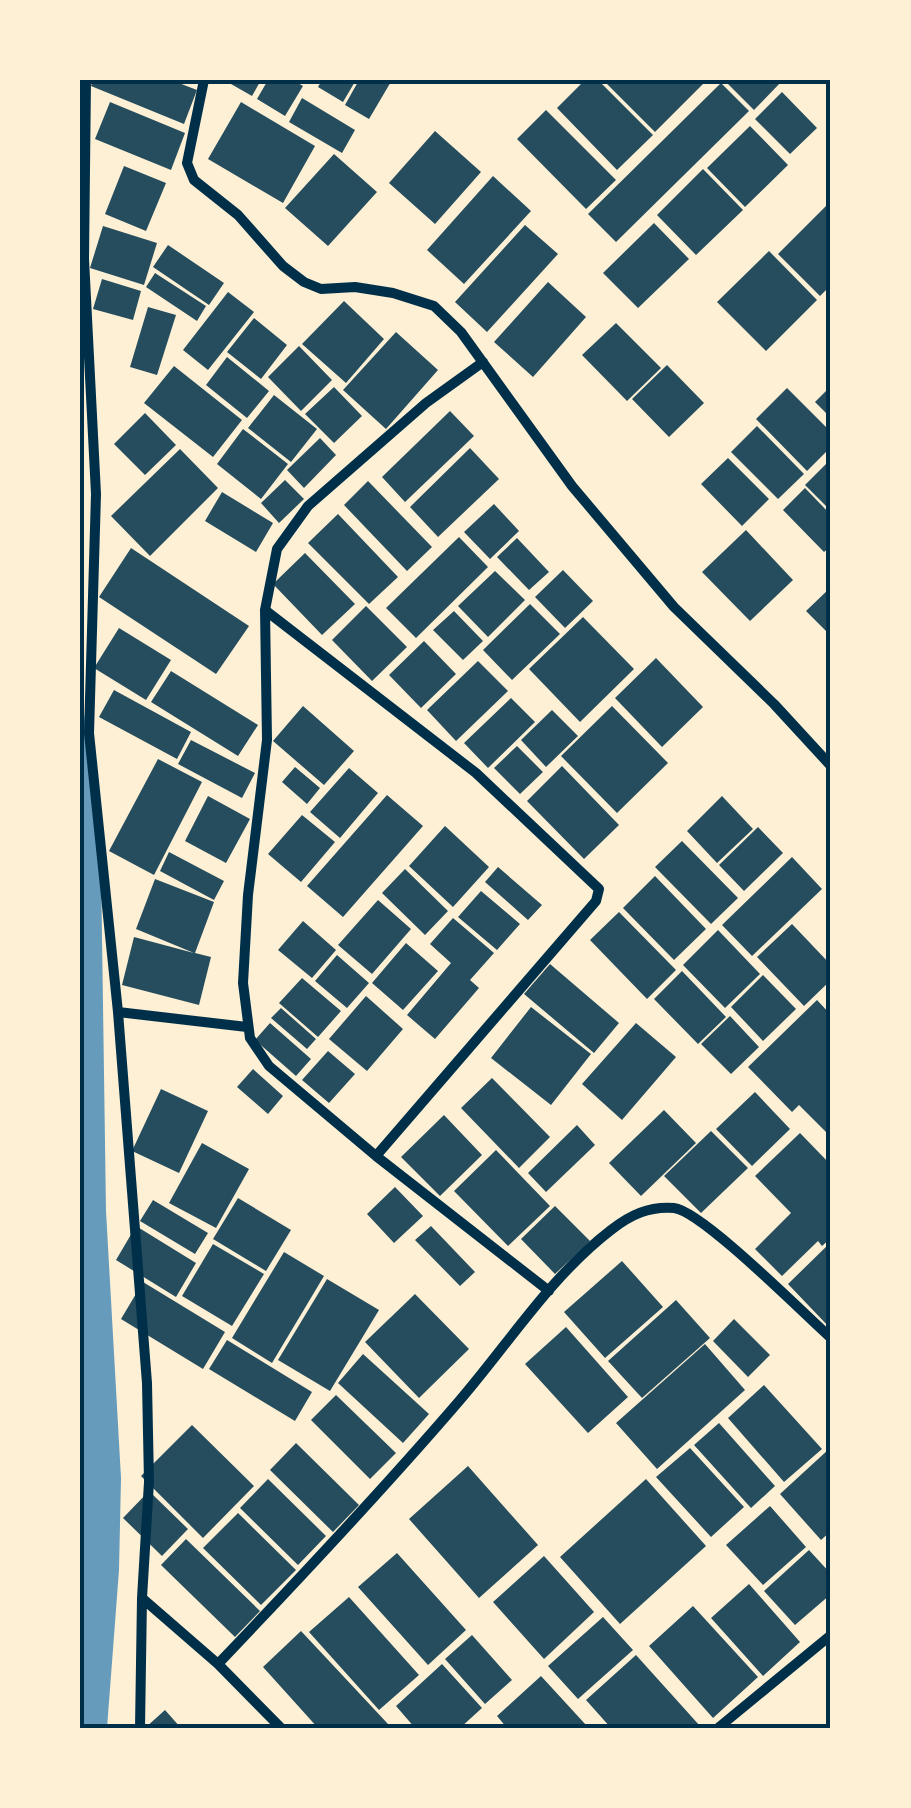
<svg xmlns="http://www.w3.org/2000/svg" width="911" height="1808" viewBox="0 0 911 1808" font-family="Arial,sans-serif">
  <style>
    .water { fill: #669bbc }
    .building { fill: #264d5e }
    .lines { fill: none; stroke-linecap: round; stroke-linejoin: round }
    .minor { stroke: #003049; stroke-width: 10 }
    .neatline { fill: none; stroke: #003049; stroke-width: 4 }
  </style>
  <rect width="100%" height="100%" fill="#fdf0d5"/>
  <path class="water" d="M 80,686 L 95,790 L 101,867 L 106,1211 L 121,1478 L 119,1570 L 107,1728 L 80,1728 Z"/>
  <path class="building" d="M 93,80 L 171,80 L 197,90 L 184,124 L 91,86 Z
    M 224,80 L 261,80 L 252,96 Z
    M 268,80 L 293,80 L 303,86 L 285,116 L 257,99 Z
    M 322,80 L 356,80 L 343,102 L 318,87 Z
    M 359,80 L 392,80 L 369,119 L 345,105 Z
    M 585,80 L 598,80 L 653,135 L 617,170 L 557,108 Z
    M 607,80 L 703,80 L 705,82 L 655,132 L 605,82 Z
    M 724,80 L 783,80 L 754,110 Z
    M 721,83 L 749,111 L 616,242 L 588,214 Z
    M 782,92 L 817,128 L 790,154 L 755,119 Z
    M 302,98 L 355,130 L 342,153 L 289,122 Z
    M 110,102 L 185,133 L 171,170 L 95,139 Z
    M 241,102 L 315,146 L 283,203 L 208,159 Z
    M 546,110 L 616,180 L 586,209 L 517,139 Z
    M 750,126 L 788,165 L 745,207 L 707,168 Z
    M 435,131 L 481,172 L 435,224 L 389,183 Z
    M 334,154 L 377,192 L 328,246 L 285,208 Z
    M 124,166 L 166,183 L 146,231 L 105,214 Z
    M 703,169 L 743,210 L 696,255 L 657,215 Z
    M 493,176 L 531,211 L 464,284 L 427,250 Z
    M 831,201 L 831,285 L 820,296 L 778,254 Z
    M 654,223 L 689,259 L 638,308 L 603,273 Z
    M 525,225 L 558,254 L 487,332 L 455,302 Z
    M 103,226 L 157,243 L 144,285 L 90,268 Z
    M 168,245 L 224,283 L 209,305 L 153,267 Z
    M 769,251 L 817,300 L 766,351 L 717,302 Z
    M 155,273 L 206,306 L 197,321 L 146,287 Z
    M 102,279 L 141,291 L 133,320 L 93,309 Z
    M 548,282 L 586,317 L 533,377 L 494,342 Z
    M 228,292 L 254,312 L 208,370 L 183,350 Z
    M 344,301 L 384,339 L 346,383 L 302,344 Z
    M 148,307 L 176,315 L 157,375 L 130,367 Z
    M 254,318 L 287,345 L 261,379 L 227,352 Z
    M 616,323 L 661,368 L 627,401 L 582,355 Z
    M 396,332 L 438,370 L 386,429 L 343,390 Z
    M 299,346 L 332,380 L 301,411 L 268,377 Z
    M 227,357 L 269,391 L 247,418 L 206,385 Z
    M 667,365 L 704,403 L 669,437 L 632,399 Z
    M 174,366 L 242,420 L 213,457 L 144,403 Z
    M 831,386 L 831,418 L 815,402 Z
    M 334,387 L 362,416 L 334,443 L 305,414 Z
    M 787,388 L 831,432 L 831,447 L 807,471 L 756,419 Z
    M 274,395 L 317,429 L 291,462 L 248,428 Z
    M 450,411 L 474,436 L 405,502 L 382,477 Z
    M 145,413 L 176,445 L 145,475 L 114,444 Z
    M 757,426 L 804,474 L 778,499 L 731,452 Z
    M 243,429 L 288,464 L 261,499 L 217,464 Z
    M 320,438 L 336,455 L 304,488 L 287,470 Z
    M 470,448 L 499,479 L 438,537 L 410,507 Z
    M 180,449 L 218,488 L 150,556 L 111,516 Z
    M 728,458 L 769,499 L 742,526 L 701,484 Z
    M 831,459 L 831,511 L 805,485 Z
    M 285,480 L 304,499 L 279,523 L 261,503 Z
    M 368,481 L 432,547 L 407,571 L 344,505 Z
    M 805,488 L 831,515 L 831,546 L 824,552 L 783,510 Z
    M 222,492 L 273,523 L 256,552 L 205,521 Z
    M 494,504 L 519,531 L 490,559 L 464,532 Z
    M 338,514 L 398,577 L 369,604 L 308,543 Z
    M 746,530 L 793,580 L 750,621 L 702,572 Z
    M 459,537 L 488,567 L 416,638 L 386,608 Z
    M 517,538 L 549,572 L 529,590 L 497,557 Z
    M 131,548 L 249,626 L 216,674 L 99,597 Z
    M 305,553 L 355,604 L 322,635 L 273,584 Z
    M 563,570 L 593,601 L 565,628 L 535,597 Z
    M 495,571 L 525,600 L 488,637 L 458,606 Z
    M 831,587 L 831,636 L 806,611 Z
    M 530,604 L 560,634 L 512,680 L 483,650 Z
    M 366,606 L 407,647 L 372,681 L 332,640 Z
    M 454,611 L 483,641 L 463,660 L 433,630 Z
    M 583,617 L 634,669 L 580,722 L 529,669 Z
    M 119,628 L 171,660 L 146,700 L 94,668 Z
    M 424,641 L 456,674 L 421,708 L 389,675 Z
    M 656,658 L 703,707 L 662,747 L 615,698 Z
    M 478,661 L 508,691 L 456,741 L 427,710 Z
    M 171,671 L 258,725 L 238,756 L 151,702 Z
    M 114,690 L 191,732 L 177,759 L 99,717 Z
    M 511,698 L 535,722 L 488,768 L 464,743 Z
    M 303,706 L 354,751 L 324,785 L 273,741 Z
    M 612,706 L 668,763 L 617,813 L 561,756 Z
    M 552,710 L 578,736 L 546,767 L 521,740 Z
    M 191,740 L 255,773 L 242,798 L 178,764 Z
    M 517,746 L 543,772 L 520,794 L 494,768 Z
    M 158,759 L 202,782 L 154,875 L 109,851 Z
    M 562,766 L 619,825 L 584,859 L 527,801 Z
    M 295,767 L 320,788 L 307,804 L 282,782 Z
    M 349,768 L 378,793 L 340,838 L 310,812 Z
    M 387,795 L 423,826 L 343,917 L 307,886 Z
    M 208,796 L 250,819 L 226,863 L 185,841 Z
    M 722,796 L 753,829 L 717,863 L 687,831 Z
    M 302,815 L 335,842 L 301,882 L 268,854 Z
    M 445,826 L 489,867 L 453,907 L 409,866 Z
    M 758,827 L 783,853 L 744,891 L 719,865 Z
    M 682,841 L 738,898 L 711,924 L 655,867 Z
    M 169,852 L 224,881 L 214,900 L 160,871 Z
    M 792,857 L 822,889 L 752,956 L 722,925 Z
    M 498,867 L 542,905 L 528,920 L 485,882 Z
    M 405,869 L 448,911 L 425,935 L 382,893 Z
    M 655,876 L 706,929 L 674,960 L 623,908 Z
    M 155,879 L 214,902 L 195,953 L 211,957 L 199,1005 L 122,985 L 134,937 L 194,953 L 136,929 Z
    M 481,891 L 520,924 L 497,950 L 458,917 Z
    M 378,900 L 411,929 L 372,974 L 338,945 Z
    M 619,912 L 676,970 L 647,999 L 590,940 Z
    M 453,918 L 494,953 L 470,980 L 479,988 L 435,1039 L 407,1015 L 451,963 L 430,944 Z
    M 303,921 L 336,950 L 312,978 L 278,950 Z
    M 792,924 L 831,965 L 831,980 L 804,1006 L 757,957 Z
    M 718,930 L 760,974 L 725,1008 L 683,965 Z
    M 406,943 L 438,971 L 403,1010 L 372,983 Z
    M 337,955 L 369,983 L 347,1008 L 315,981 Z
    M 550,964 L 619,1023 L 594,1053 L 524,994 Z
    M 682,971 L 726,1017 L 698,1044 L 654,999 Z
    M 763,975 L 796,1009 L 763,1041 L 731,1007 Z
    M 302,978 L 341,1011 L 318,1037 L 279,1003 Z
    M 366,996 L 403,1029 L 367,1071 L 329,1039 Z
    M 817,1000 L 831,1015 L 831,1137 L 799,1105 L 792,1112 L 748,1067 Z
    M 531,1007 L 591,1054 L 551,1105 L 491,1058 Z
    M 281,1008 L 316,1039 L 307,1049 L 271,1018 Z
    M 730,1016 L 759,1047 L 731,1074 L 701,1044 Z
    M 270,1023 L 311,1059 L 296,1076 L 255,1040 Z
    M 636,1023 L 676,1057 L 622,1120 L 582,1084 Z
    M 328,1051 L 355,1074 L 329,1103 L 302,1080 Z
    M 253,1069 L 283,1096 L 268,1114 L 237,1087 Z
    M 492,1078 L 550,1137 L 519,1168 L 461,1108 Z
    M 161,1089 L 208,1111 L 179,1173 L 132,1151 Z
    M 755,1092 L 790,1129 L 752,1166 L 716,1129 Z
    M 664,1110 L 696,1143 L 641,1196 L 609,1163 Z
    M 444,1115 L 482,1155 L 440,1196 L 401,1157 Z
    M 577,1125 L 595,1145 L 546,1192 L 528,1173 Z
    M 711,1131 L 748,1168 L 701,1213 L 664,1176 Z
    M 800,1133 L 831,1165 L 831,1238 L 822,1246 L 818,1241 L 782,1276 L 755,1249 L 791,1213 L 755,1176 Z
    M 202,1143 L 249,1169 L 216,1228 L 169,1203 Z
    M 496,1150 L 550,1206 L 508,1246 L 454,1191 Z
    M 395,1187 L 423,1216 L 394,1243 L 367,1214 Z
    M 238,1198 L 291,1230 L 266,1271 L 213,1239 Z
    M 153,1200 L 208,1233 L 195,1254 L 140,1221 Z
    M 555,1206 L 590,1241 L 555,1274 L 521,1239 Z
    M 136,1226 L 196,1263 L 176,1297 L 116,1260 Z
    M 431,1226 L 475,1272 L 460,1286 L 415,1240 Z
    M 831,1242 L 831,1329 L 788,1284 Z
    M 213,1244 L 264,1274 L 232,1326 L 182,1296 Z
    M 284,1252 L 324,1276 L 272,1363 L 232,1338 Z
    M 622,1261 L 663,1307 L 605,1358 L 564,1312 Z
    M 327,1279 L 379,1310 L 330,1391 L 278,1360 Z
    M 143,1282 L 225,1332 L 203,1369 L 121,1319 Z
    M 415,1294 L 469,1349 L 419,1398 L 365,1342 Z
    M 676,1300 L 710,1338 L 642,1398 L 608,1361 Z
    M 734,1319 L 770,1355 L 748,1377 L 713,1341 Z
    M 566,1327 L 628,1397 L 588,1433 L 525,1364 Z
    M 227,1340 L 312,1392 L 295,1421 L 209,1369 Z
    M 705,1344 L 745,1390 L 657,1469 L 616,1423 Z
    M 363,1354 L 429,1414 L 403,1443 L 338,1383 Z
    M 764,1385 L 822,1449 L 784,1482 L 728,1418 Z
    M 336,1395 L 396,1453 L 370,1479 L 311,1420 Z
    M 719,1423 L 775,1486 L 751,1508 L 694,1445 Z
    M 192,1425 L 254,1486 L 203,1538 L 141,1476 Z
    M 296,1443 L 359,1505 L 333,1532 L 270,1470 Z
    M 690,1448 L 744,1507 L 711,1537 L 656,1477 Z
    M 829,1449 L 831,1531 L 821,1540 L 780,1494 Z
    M 468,1466 L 538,1545 L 479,1598 L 409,1519 Z
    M 268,1479 L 326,1536 L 298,1565 L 240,1508 Z
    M 646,1479 L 706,1546 L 620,1624 L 560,1557 Z
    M 149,1491 L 188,1529 L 162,1556 L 123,1518 Z
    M 770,1506 L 806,1547 L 763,1585 L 726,1545 Z
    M 238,1513 L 296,1570 L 261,1605 L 203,1548 Z
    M 186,1539 L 260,1611 L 235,1637 L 161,1565 Z
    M 809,1550 L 831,1574 L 831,1594 L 795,1625 L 764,1591 Z
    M 397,1553 L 466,1630 L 428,1665 L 358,1587 Z
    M 544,1556 L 594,1612 L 544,1659 L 493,1602 Z
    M 749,1584 L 800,1642 L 763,1676 L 711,1618 Z
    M 349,1597 L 419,1675 L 379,1710 L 309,1632 Z
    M 693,1606 L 758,1677 L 713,1718 L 649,1646 Z
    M 603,1617 L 633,1650 L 578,1699 L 548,1666 Z
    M 301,1631 L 388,1724 L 384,1728 L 318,1728 L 263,1667 Z
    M 472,1635 L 512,1680 L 485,1704 L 445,1659 Z
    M 636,1655 L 700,1726 L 698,1728 L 611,1728 L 586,1700 Z
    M 442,1664 L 482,1708 L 460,1728 L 415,1728 L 396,1706 Z
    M 541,1676 L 586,1725 L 583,1728 L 507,1728 L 497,1716 Z
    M 165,1710 L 181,1728 L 145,1728 Z"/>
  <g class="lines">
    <path class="minor" d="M 86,80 L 84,259 L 96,494 L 89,733 L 118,1012 L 147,1383 L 149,1482 L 142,1598 L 140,1728
      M 204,80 L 187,163 L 194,180 L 238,215 L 283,266 L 304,282 L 321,289 L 355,287 L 393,293 L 434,306 L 461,332 L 572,486 L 674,607 L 774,704 L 831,766
      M 483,362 L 426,403 L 308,506 L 277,549 L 265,610 L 267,740 L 248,895 L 243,983 L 250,1038 L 269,1066 L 376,1156 L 549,1291
      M 265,610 L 476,773 L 599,889 L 596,901 L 376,1156
      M 118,1012 L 247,1027
      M 142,1598 L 218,1664
      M 281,1728 L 218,1664 C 300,1578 382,1491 460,1400 C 509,1343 551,1276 611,1230 C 630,1215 649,1206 674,1208 C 702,1211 804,1314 831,1338
      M 718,1728 L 831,1635"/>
  </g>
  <rect width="911" height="1808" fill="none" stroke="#fdf0d5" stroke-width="165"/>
  <rect x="82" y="82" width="746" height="1644" class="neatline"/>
</svg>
